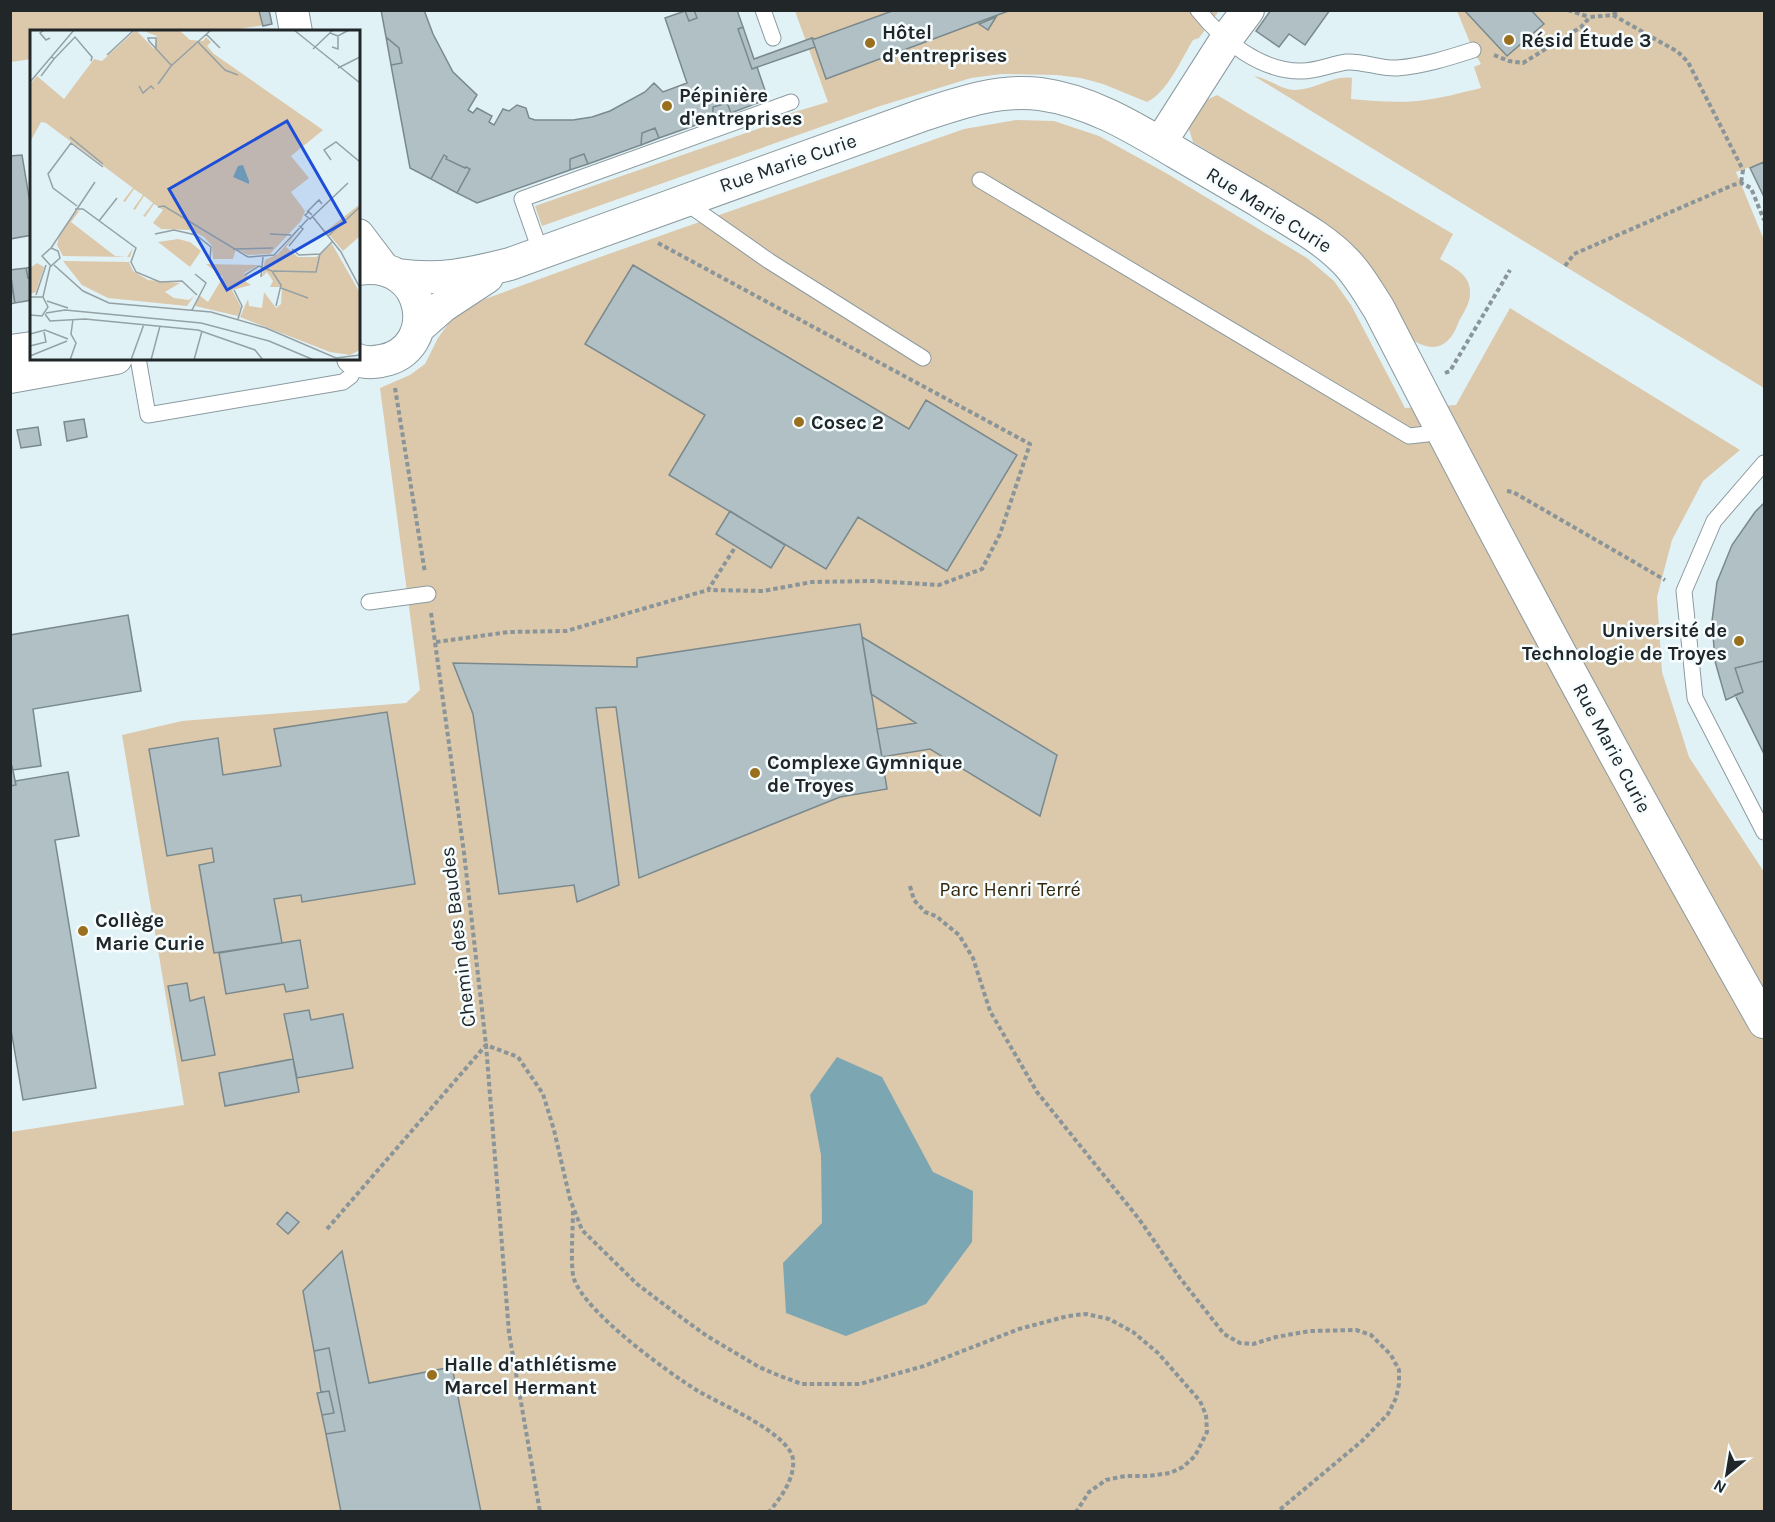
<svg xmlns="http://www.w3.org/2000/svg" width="1775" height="1522" viewBox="0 0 1775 1522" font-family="Karla,sans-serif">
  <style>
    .green { fill: #dcc8ab }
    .water { fill: #7ba6b2 }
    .building { fill: #b0c0c5; stroke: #7a898d; stroke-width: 1.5 }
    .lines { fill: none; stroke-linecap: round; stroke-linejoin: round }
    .lane-casing { stroke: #8b9a9f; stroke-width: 17 }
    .street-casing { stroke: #8b9a9f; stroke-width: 34 }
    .path { stroke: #899599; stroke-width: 4; stroke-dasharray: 4.5 3; stroke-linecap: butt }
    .lane { stroke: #fff; stroke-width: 15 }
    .street { stroke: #fff; stroke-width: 32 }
    .poi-dot { fill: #9a6f1e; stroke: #f6fdff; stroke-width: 2 }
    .labels { text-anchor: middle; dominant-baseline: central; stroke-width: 5; stroke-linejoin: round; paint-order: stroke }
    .poi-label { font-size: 20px; font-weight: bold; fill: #212729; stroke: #f6fdff; text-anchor: start }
    .street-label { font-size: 20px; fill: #212729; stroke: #f6fdff }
    .park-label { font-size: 20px; fill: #36260a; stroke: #f6fdff }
    .inset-road { fill: none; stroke: #94a1a5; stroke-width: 1.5 }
    .view { fill: #1d4ed8; fill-opacity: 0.15; stroke: #1d4ed8; stroke-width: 3 }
    .inset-edge { fill: none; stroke: #212729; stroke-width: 3 }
  </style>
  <rect width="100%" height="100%" fill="#e1f2f7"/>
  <path class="green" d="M 11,11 L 269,11 L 272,24 L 218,32 L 32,32 L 31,59 L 11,62 Z
    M 795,11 L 1219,11 L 1199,38 L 1193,40 C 1182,58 1167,93 1147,102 L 1103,84 L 1081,78 L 1057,75 L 1002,74 L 971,78 L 877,107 L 542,226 L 535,206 L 781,121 L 781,116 L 828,102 Z
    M 1457,11 L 1464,11 L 1507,56 L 1544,25 L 1531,11 L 1764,11 L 1764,162 L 1736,172 L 1764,240 L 1764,388 L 1254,76 C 1268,78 1281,90 1295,90 C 1316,90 1331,75 1352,78 L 1351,99 C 1373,101 1395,103 1417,101 C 1439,99 1460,93 1481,88 L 1474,67 L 1481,64 L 1473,50 Z
    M 1217,95 L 1453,234 L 1440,259 C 1449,265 1463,271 1468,282 C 1474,298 1466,308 1459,321 C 1457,325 1456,330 1453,334 C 1442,352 1425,349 1410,338 L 1324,224 L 1303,210 L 1193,142 L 1188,126 L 1202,102 Z
    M 1016,120 L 1054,121 L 1099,136 L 1166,173 L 1307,258 L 1334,281 L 1351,305 L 1405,408 L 1456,405 L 1510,308 L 1740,450 L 1703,481 L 1672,540 L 1657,597 L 1662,672 L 1689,757 L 1764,872 L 1764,1511 L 11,1512 L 11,1132 L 184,1105 L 122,735 L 182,721 L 406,703 L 420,690 L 380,388 L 410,375 L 425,364 L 438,338 L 453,317 L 485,299 L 603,256 L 964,129 Z"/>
  <path class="water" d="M 837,1057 L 882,1077 L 933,1172 L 973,1191 L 972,1242 L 926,1304 L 846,1336 L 786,1313 L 783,1263 L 822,1223 L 821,1155 L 810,1095 Z"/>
  <path class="building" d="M 269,10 L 272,24 L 263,26 L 259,11 Z
    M 381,10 L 424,10 L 433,34 L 453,72 L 477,95 L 468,110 L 473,113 L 477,108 L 492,116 L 489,122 L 494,125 L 503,109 L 509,111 L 517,105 L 526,108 L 529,118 L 535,120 L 573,120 L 592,117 L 610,111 L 645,92 L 654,83 L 663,92 L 687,83 L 665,18 L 685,11 L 689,21 L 697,18 L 694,10 L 737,10 L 743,27 L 738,29 L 752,69 L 757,67 L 768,99 L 731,113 L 727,103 L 713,107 L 713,119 L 659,138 L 655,128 L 642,133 L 641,145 L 588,164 L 584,154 L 570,159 L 570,170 L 477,203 L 457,193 L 470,169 L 466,167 L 465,168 L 446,159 L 447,157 L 444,155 L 431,179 L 410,168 L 391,65 L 402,63 L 399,48 L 386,37 Z
    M 694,10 L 697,18 L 689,21 L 685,11 Z
    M 895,10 L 1011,10 L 826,79 L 812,38 L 815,39 Z
    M 1271,10 L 1330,10 L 1305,45 L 1289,34 L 1279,47 L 1256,31 Z
    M 1464,10 L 1531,10 L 1544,24 L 1507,56 Z
    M 996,17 L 988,30 L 979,24 Z
    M 743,27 L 754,59 L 812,38 L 815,47 L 752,69 L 738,29 Z
    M 386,37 L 399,48 L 402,63 L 391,65 Z
    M 727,103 L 731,113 L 713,119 L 713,107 Z
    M 655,128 L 659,138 L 641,145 L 642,133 Z
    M 584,154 L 588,164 L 570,170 L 570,159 Z
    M 22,155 L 32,215 L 32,235 L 10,239 L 10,156 Z
    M 444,155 L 447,157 L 446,159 L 465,168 L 466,167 L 470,169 L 457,193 L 431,179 Z
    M 1764,162 L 1764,197 L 1750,168 Z
    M 633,265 L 909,429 L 926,400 L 1017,455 L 947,571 L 858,517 L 826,569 L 669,475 L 705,415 L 585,344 Z
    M 32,267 L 32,277 L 28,278 L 26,268 Z
    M 26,268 L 28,278 L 32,277 L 32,300 L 15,303 L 10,270 Z
    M 10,278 L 15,303 L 10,304 Z
    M 84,419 L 87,437 L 67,441 L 64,422 Z
    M 38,427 L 41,445 L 21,448 L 17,430 Z
    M 1764,503 L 1764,661 L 1735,668 L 1743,692 L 1726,700 L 1715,661 L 1712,621 L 1717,582 L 1732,545 L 1755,512 Z
    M 730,511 L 785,545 L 771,568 L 716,534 Z
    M 128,615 L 141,691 L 33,709 L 41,766 L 13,770 L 12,766 L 10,766 L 10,635 Z
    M 860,624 L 887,789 L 840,797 L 639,878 L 616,707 L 596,708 L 619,885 L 577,902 L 574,885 L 499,894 L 473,714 L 453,663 L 637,667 L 637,658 Z
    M 862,637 L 1057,755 L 1040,816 L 930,749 L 882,757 L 877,729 L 916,723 L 871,694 Z
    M 1764,661 L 1764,754 L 1735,695 L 1743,692 L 1735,668 Z
    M 387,712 L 415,884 L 302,902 L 301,895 L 274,899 L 282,943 L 214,953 L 199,865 L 214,862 L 212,848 L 167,856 L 149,749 L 218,738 L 223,775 L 281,766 L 274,729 Z
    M 10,766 L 12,766 L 16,785 L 10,786 Z
    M 68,772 L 79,836 L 55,840 L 96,1088 L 23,1100 L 10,1024 L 10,786 L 16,785 L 15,781 Z
    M 300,940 L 308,988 L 286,992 L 284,984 L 226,994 L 219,953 Z
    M 187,983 L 190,1001 L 204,997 L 215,1055 L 182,1061 L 168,986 Z
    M 309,1010 L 311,1020 L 343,1014 L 353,1068 L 297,1078 L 284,1014 Z
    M 293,1059 L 299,1092 L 225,1106 L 219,1073 Z
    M 287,1212 L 299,1222 L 288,1234 L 277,1224 Z
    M 342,1251 L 369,1383 L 452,1367 L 481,1512 L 341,1512 L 326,1434 L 345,1431 L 329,1348 L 314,1351 L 303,1291 Z
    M 329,1348 L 345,1431 L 326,1434 L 322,1415 L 334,1413 L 329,1391 L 321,1392 L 314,1351 Z
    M 329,1391 L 334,1413 L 322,1415 L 317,1393 Z"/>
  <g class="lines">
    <defs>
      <path id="lane" d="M 763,10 L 773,38
        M 1198,10 C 1222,40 1261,72 1302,71 C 1317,71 1332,64 1347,62 C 1363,61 1381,69 1397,68 C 1423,66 1448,58 1473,50
        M 980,180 L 1409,436 L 1427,434 L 1440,428
        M 682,200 L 769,261 L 923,358
        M 541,253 L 522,199 L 791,102
        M 138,358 L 148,415 L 343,382 L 351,376 L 357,360
        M 1764,463 L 1714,521 L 1684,591 L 1695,698 L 1764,832
        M 369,602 L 428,594"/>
      <path id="street" d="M 292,10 L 296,32
        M 1160,143 L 1227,38 L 1248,10
        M 358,235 L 383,268
        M 398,275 C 440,281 470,274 510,264 L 920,116 C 959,103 998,89 1040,94 C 1091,101 1133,127 1177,153 C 1204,169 1232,185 1259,201 C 1288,220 1321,236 1345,261 C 1359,275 1368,292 1379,309 C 1502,549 1631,787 1764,1022
        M 418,328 L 443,306 L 487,277
        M 10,351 L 32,348
        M 353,358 C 362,363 371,363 381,361 C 441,351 428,257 358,269
        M 10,377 L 116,358"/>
    </defs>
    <use href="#lane" class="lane-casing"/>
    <use href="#street" class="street-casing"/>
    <path class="path" d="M 1568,10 L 1589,17
      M 1613,15 L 1620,10
      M 1494,55 L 1509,61 L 1523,63 L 1581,27 L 1590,17 L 1613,15 L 1678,52 L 1688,62 L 1743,170 L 1741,183
      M 658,243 L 1030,444 L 1000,534 L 982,569 L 939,585 L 874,581 L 812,582 L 763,591 L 708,590
      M 1565,266 L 1574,254 L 1733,185 L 1741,183 L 1751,188 L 1764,220
      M 1445,373 L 1450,371 L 1510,270
      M 395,388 L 425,573
      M 1507,491 L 1513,492 L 1665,580
      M 431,613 L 464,853 L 486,1045 L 509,1333 L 540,1512
      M 436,642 L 509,632 L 566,631 L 708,590 L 734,549
      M 910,886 L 914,900 L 925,912 L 936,916 L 959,935 L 973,958 L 990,1011 L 1037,1092 L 1139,1219 L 1180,1278 L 1224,1334 L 1240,1343 L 1253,1344 L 1276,1337 L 1310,1331 L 1356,1330 L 1371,1335 L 1391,1355 L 1399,1370 L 1399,1384 L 1396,1398 L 1388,1414 L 1362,1441 L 1277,1512
      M 573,1211 C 573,1225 570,1268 574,1279 C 586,1313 666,1371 698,1391 C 720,1404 789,1433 793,1459 C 795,1479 781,1497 769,1512
      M 327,1229 L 486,1045 L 518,1057 L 543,1094 L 554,1130 L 570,1199 L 582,1230 L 637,1284 L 682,1318 L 707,1336 L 759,1367 L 780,1376 L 802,1384 L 860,1384 L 924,1366 L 1019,1329 L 1068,1316 L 1086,1314 L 1109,1319 L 1133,1332 L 1158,1353 L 1200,1401 L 1206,1415 L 1207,1432 L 1195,1456 L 1183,1467 L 1170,1473 L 1148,1476 L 1125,1476 L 1106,1480 L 1089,1492 L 1076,1512"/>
    <use href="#lane" class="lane"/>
    <use href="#street" class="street"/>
  </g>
  <g class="poi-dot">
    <circle cx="1509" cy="40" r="6"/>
    <circle cx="870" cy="43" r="6"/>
    <circle cx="667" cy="106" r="6"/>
    <circle cx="799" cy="422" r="6"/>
    <circle cx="1739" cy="641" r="6"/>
    <circle cx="755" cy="773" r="6"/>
    <circle cx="83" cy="931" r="6"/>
    <circle cx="432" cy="1375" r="6"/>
  </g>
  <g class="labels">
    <g class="poi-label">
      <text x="882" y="32">Hôtel<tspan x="882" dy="23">d’entreprises</tspan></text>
      <text x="1521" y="40">Résid Étude 3</text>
      <text x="679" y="95">Pépinière<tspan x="679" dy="23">d'entreprises</tspan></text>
      <text x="811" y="422">Cosec 2</text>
      <text x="1727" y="630" text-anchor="end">Université de<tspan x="1727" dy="23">Technologie de Troyes</tspan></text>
      <text x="767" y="762">Complexe Gymnique<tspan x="767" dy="23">de Troyes</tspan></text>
      <text x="95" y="920">Collège<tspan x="95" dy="23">Marie Curie</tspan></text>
      <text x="444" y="1364">Halle d'athlétisme<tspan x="444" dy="23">Marcel Hermant</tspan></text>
    </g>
    <g class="street-label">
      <text transform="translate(788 163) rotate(-19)">Rue Marie Curie</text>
      <text transform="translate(1269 210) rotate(32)">Rue Marie Curie</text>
      <text transform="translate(1612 748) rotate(62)">Rue Marie Curie</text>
      <text transform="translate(458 937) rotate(-97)">Chemin des Baudes</text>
    </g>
    <g class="park-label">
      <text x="1010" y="889">Parc Henri Terré</text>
    </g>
  </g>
  <g transform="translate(30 30)">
    <rect width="330" height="330" fill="#e1f2f7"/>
    <path d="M 106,0 L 124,19 L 127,6 L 111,0 L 149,0 L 160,10 L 173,11 L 176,7 L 181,12 L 177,16 L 184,24 L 293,100 L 261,126 L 279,148 L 261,162 L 275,181 L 271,191 L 240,224 L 218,225 L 206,219 L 203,229 L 183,229 L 182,216 L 174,207 L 160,200 L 131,199 L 123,193 L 133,180 L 124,174 L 115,187 L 113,186 L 123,173 L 114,166 L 105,180 L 103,179 L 113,165 L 104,159 L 95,172 L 93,171 L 103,158 L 16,93 L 11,92 L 0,112 L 0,54 L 7,46 L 34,69 L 64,29 L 72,31 ZM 330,174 L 330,206 L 313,221 L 296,201 ZM 50,180 L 41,192 L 85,226 L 97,227 L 103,218 L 100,227 L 33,226 L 27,215 L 29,207 L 45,182 ZM 270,198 L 256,217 L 268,227 L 286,227 L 302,214 L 330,263 L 330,320 L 320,325 L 300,322 L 210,287 L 218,269 L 219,276 L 232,278 L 234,262 L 246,278 L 251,274 L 252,257 L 240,257 L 243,251 L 237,242 L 232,247 L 235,230 L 248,224 ZM 148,209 L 160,212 L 171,221 L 160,237 L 128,212 ZM 33,231 L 99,232 L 103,241 L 118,250 L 150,253 L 135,262 L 144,268 L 159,270 L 164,266 L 157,276 L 78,268 L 52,255 ZM 7,233 L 14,237 L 6,262 L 0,264 L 0,238 ZM 176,234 L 229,235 L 214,243 L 219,248 L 212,249 L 221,255 L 202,260 L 211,277 L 208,286 L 165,276 L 169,265 L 178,272 L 193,247 Z" fill="#dcc8ab"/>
    <path d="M 213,135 L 219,151 L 219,154 L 203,147 L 208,136 Z" fill="#7ba6b2"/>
    <path class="inset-road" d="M 14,0 L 10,3 L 16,10 L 20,8M 264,0 L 330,53M 300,3 L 308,6 L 319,0M 176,4 L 190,18M 168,12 L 195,40 L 208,45M 302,17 L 308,19 L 308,6M 126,18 L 126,8 L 118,8 L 119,11 L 140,34 L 142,35M 283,19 L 303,0M 77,25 L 104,0M 21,26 L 24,29 L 45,7 L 62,27 L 61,31M 308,38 L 330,27M 11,46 L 24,29M 0,52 L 44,0M 128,54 L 141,36 L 181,0M 109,56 L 113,63 L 121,56 L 124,59M 40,107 L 73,134M 301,130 L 294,120 L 306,112 L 330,132M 47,176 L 23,158 L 18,144 L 41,113 L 73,137M 128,177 L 134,176 L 218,227 L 244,225 L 278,189M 45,179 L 53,179 L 106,218 L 101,232 L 106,242 L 130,252 L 152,251 L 167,265M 277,182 L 289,170 L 292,174M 282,185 L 279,182 L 275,185 L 280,189 L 318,153M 282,186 L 311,222 L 330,258M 69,191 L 87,168M 125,204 L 144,200 L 166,205 L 181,217 L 180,229M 240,204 L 261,205M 298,206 L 330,177M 259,216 L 273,199 L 269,196M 21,218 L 65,152M 203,219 L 243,218M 262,219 L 269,225 L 290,224 L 303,211M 24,235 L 53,261 L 79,273 L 181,282 L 236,298 L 306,328 L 330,325M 243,241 L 286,242 L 290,224M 215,245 L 229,236 L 242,241 L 251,255 L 246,276M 231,247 L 233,227M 251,258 L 278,268M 204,260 L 212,276 L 208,289M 6,265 L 16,235M 0,267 L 13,267 L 18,277 L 12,286 L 0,285M 13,267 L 20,237 L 30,228 L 28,221 L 21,218 L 12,226 L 21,236M 17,271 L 38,278M 162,280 L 176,253 L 165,244M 16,283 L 35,280 L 171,293 L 239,311 L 284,330M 15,284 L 20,291 L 55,289 L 168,300 L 225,320 L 233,330M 0,304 L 15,300 L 38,309M 0,316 L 16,312 L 14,302M 0,326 L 37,311M 40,330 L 46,313 L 41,304 L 43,289M 101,330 L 114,294M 121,330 L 130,296M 164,330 L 172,301"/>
    <path class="view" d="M 257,91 L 315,192 L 197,260 L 139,159 Z"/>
    <rect width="330" height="330" class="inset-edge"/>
  </g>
  <rect width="1775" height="1522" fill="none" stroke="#212729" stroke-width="24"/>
  <g transform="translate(1727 1474) rotate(210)" stroke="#f6fdff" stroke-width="4.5" paint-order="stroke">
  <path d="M0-4.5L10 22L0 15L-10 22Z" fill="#212729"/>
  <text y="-9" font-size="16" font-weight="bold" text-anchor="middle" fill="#212729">N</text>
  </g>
</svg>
